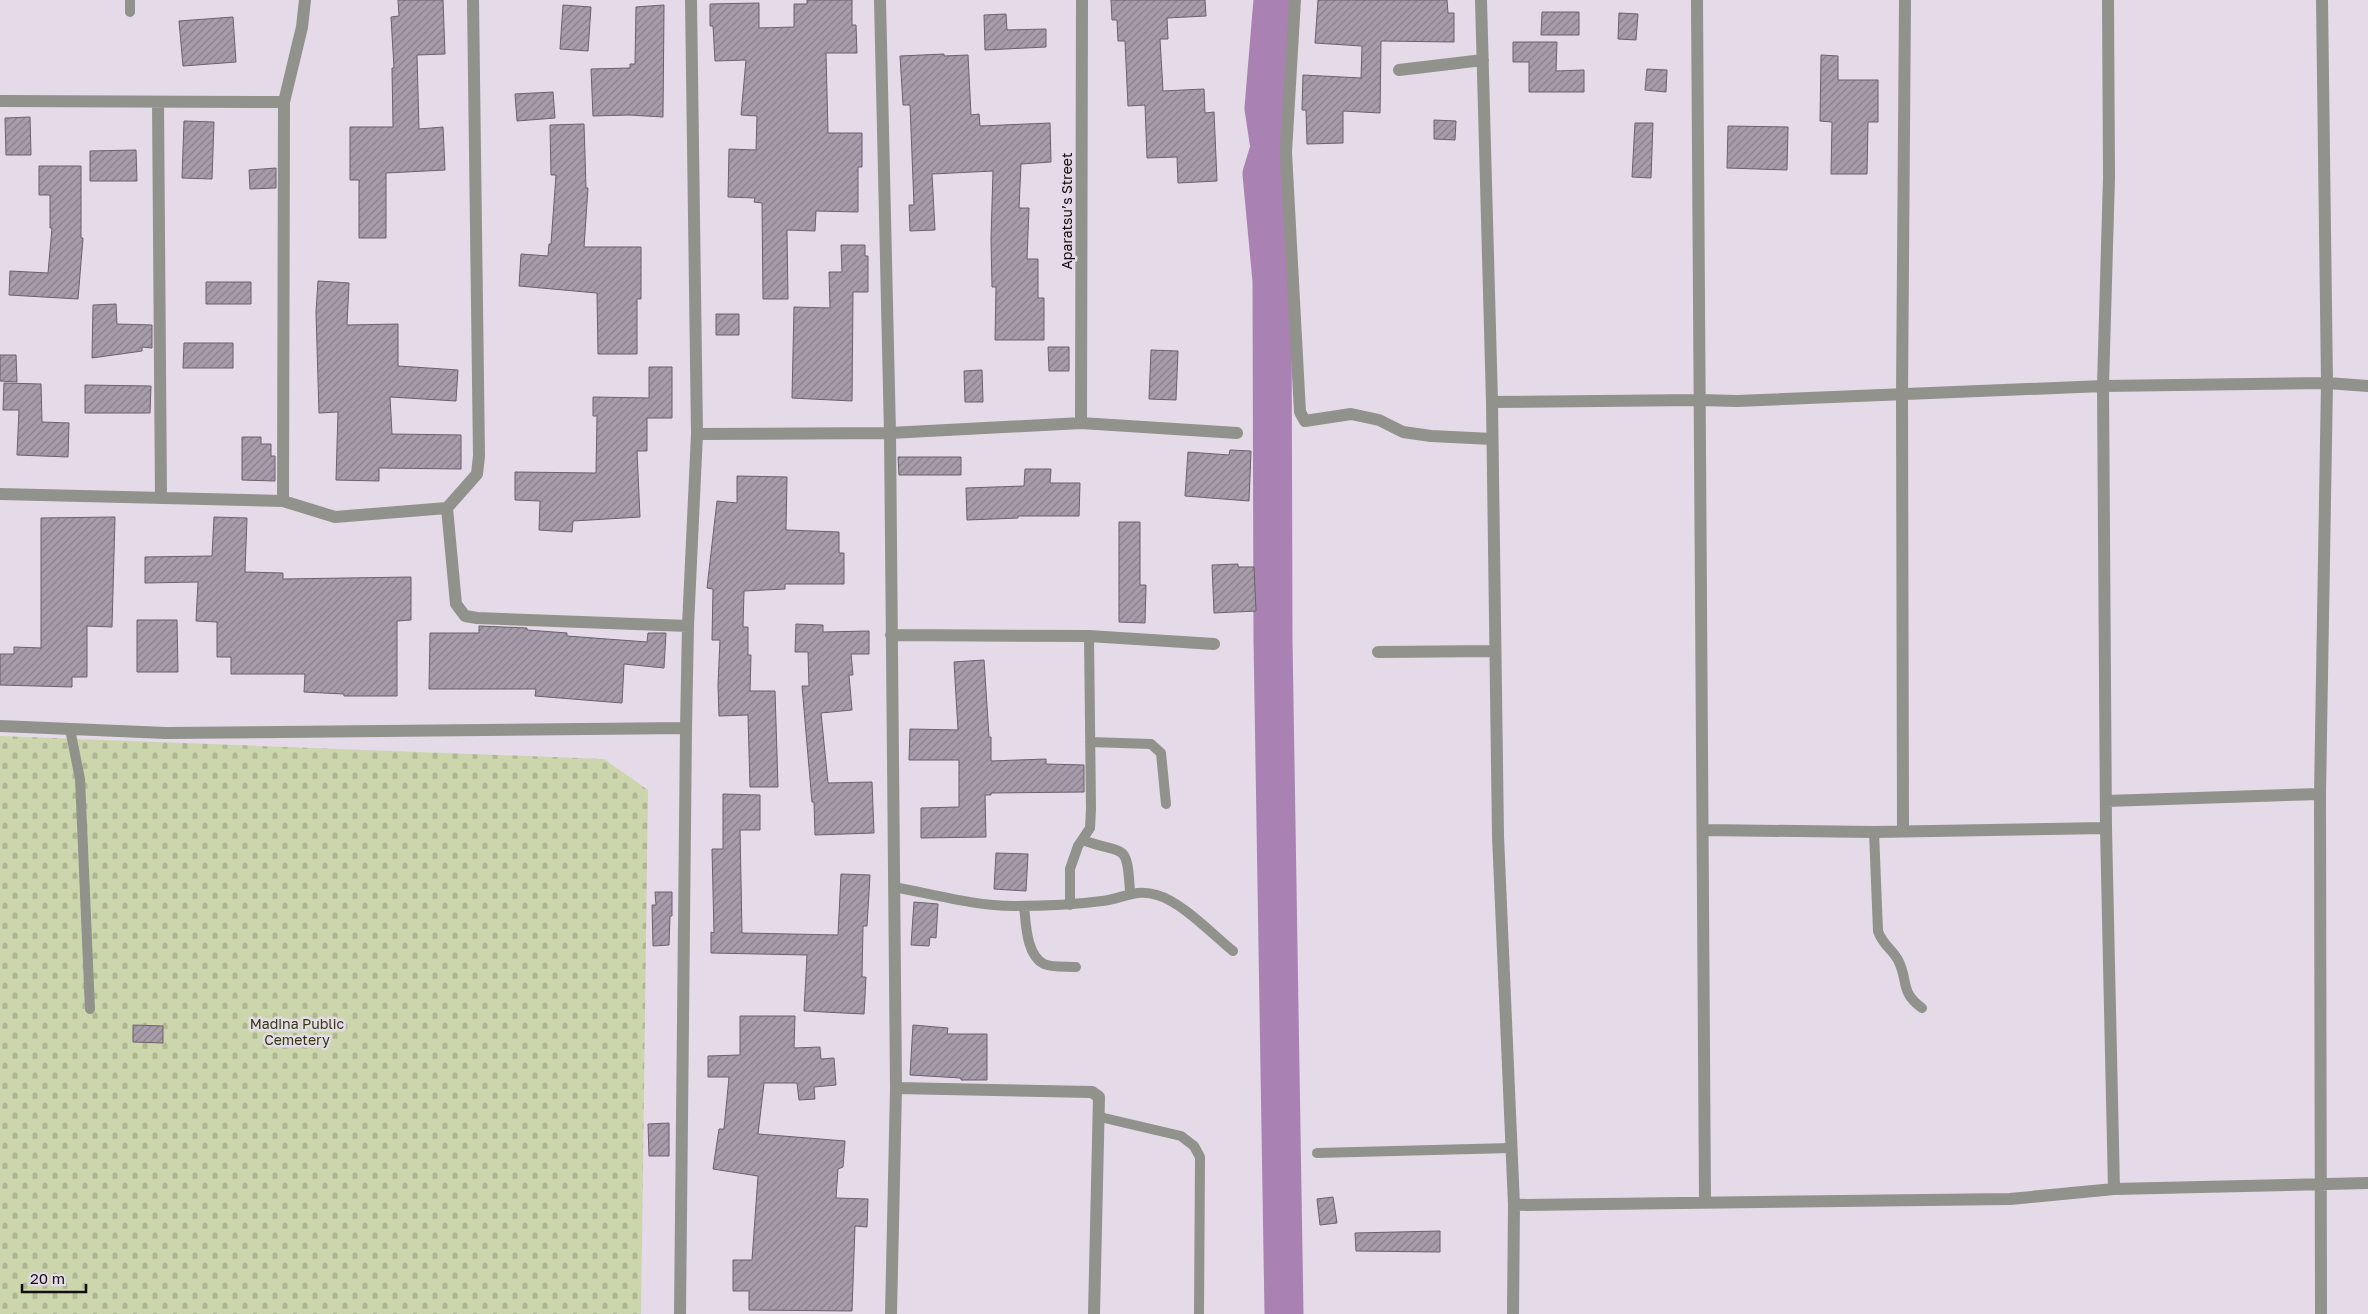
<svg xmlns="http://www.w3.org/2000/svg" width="2368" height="1314" viewBox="0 0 2368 1314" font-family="'Golos Text',sans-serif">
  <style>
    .cemetery { fill: url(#cemetery-stones) }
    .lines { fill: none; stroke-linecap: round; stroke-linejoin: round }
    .river { stroke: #a982b3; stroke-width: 39 }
    .building { fill: url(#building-hatch); stroke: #6a616d }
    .service { stroke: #90928b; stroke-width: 10 }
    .minor { stroke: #90928b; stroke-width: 12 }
    .labels { text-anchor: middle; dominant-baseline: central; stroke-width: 5; stroke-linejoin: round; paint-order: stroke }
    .street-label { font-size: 14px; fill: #110d12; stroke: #e5dae8 }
    .park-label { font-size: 14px; fill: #323a0b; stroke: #e5dae8 }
  </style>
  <defs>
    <pattern id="cemetery-stones" width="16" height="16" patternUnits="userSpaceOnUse" patternTransform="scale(1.25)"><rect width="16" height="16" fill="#ccd6ad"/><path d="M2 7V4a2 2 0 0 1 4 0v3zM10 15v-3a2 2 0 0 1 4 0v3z" fill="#aeb694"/></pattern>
    <pattern id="building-hatch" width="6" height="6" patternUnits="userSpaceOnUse" patternTransform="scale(1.25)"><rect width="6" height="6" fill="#a79daa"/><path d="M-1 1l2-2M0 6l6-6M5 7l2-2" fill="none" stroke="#877e89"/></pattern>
  </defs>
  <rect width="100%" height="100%" fill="#e5dae8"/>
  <path class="cemetery" d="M 0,736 L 604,759 L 648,790 L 641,1314 L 0,1314 Z"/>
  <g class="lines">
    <path class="river" d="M 1273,0 L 1264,108 L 1270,148 L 1262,174 L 1272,281 L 1273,640 L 1284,1314"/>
  </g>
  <path class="building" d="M 398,0 L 443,0 L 445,54 L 417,55 L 419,129 L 443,127 L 445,170 L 386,173 L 386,238 L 359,238 L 359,180 L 350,180 L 350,127 L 393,127 L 392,68 L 394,68 L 391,17 L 399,16 Z
    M 807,0 L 852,0 L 852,25 L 856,25 L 857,53 L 826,53 L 828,133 L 862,133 L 862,167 L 858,167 L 858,212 L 816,211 L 815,231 L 787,230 L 788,299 L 763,299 L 762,203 L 754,202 L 755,198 L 728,197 L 729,149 L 756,150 L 757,116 L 741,115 L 746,60 L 715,61 L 713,26 L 710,26 L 710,4 L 759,3 L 759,28 L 794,27 L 794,4 L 807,4 Z
    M 1111,0 L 1205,0 L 1206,16 L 1167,18 L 1168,39 L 1160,39 L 1163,91 L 1204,89 L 1205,113 L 1214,112 L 1217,181 L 1178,183 L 1177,157 L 1147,158 L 1145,105 L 1128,106 L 1125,41 L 1118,41 L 1117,20 L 1112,20 Z
    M 1318,0 L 1447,0 L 1448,13 L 1454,13 L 1454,42 L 1381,41 L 1380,113 L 1343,111 L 1343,143 L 1307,144 L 1306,110 L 1302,110 L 1303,75 L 1361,78 L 1362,46 L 1315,43 Z
    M 563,5 L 591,7 L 588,51 L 560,49 Z
    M 664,5 L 663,117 L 629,115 L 593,116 L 591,69 L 630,68 L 630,64 L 635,64 L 636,7 Z
    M 1542,12 L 1579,12 L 1579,35 L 1541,35 Z
    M 1619,13 L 1638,14 L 1636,40 L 1618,39 Z
    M 1006,14 L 1007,30 L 1046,29 L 1046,47 L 985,50 L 984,15 Z
    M 233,17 L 236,62 L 183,66 L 179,21 Z
    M 1513,42 L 1557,42 L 1556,71 L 1584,70 L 1584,92 L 1529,92 L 1529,62 L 1513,62 Z
    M 944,54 L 944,56 L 968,55 L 971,115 L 979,114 L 980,126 L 1050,123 L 1051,162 L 1021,164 L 1019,208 L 1029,208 L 1027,259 L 1038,259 L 1038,298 L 1044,298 L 1044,340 L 995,340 L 996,287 L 992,287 L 991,239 L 993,171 L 932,174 L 935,230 L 910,231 L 909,205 L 914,205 L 910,105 L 903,105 L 900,56 Z
    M 1821,55 L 1838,56 L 1838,80 L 1878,80 L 1878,122 L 1868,122 L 1867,174 L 1831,174 L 1832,122 L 1820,121 Z
    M 1647,69 L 1667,70 L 1666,92 L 1645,90 Z
    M 553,92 L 555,118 L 517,121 L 515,94 Z
    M 30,117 L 31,155 L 6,155 L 5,118 Z
    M 1434,120 L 1456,121 L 1455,140 L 1434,139 Z
    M 184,121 L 214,122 L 212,179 L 182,178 Z
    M 1635,123 L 1653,123 L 1651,178 L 1632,177 Z
    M 584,124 L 586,188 L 588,188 L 584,247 L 641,247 L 641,299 L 637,299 L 637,354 L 598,354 L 597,293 L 519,286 L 521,254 L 548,256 L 549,244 L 551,244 L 556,175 L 551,175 L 550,125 Z
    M 1728,126 L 1788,127 L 1787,170 L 1727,168 Z
    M 136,150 L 137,181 L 90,181 L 90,151 Z
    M 39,166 L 81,166 L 81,238 L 83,238 L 78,299 L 9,295 L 10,271 L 48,273 L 52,228 L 50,228 L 50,195 L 39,195 Z
    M 276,168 L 276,188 L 250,189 L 249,170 Z
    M 841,245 L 865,245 L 865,256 L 868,256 L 868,292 L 853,292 L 852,401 L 792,398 L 794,307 L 830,308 L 829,272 L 842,272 Z
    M 318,281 L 349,283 L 347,325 L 398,324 L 398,366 L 458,370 L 456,401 L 390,397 L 392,434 L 461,435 L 461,469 L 379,468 L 379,481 L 336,480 L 338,412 L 319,413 L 316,312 Z
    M 206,282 L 251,282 L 251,304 L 206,304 Z
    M 116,304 L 117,324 L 152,325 L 152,348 L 142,347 L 142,351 L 92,358 L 93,305 Z
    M 716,314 L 739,314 L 739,335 L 716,335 Z
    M 184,343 L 233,343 L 233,368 L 183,368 Z
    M 1048,347 L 1069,347 L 1069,371 L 1049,371 Z
    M 1151,350 L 1178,351 L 1176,400 L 1149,399 Z
    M 0,355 L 16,355 L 17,382 L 0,381 Z
    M 649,367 L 672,367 L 672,418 L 647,418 L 647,451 L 637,451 L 640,517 L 573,521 L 572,532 L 539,530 L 540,501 L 515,500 L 515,472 L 596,473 L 597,416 L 593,416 L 593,397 L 649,398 Z
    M 982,370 L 983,402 L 965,402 L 964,371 Z
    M 4,383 L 41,384 L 42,422 L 69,423 L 68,457 L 17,455 L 19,410 L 3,410 Z
    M 85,385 L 151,386 L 150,413 L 85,413 Z
    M 242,437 L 261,437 L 261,444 L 271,444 L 271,456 L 275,456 L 275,481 L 242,480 Z
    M 1230,450 L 1251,451 L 1249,501 L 1185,496 L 1188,452 L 1229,455 Z
    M 898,457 L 961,457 L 961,475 L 899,475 Z
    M 1025,469 L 1051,469 L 1050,483 L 1080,483 L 1079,516 L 1018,516 L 1018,518 L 967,520 L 966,488 L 1024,486 Z
    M 737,476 L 787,477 L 786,530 L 839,532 L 839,553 L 844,553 L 844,584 L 785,584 L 785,589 L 744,591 L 743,627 L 748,627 L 748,655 L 751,655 L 750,691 L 775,691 L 778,787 L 750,787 L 748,715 L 719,716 L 718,685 L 720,640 L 712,640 L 713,589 L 707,588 L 717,501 L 737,503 Z
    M 115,517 L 112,627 L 87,626 L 87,677 L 72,677 L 72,687 L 0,685 L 0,654 L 14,654 L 14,647 L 41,648 L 41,518 Z
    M 214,517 L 247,518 L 245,572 L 283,573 L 283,579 L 411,577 L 411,620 L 397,621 L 397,696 L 344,696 L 344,694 L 304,692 L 305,674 L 231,674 L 231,657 L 217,657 L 217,622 L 196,621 L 198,582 L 145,583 L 145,557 L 212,556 Z
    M 1119,522 L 1140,522 L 1140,585 L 1146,585 L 1145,623 L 1119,622 Z
    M 1238,564 L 1238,567 L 1254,567 L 1256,611 L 1214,613 L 1212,565 Z
    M 137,620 L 177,620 L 178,672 L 137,672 Z
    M 796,624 L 823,625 L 823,632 L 869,631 L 869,654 L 851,654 L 853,675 L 849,675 L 852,710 L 821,713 L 828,783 L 872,782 L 874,833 L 815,835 L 814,802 L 812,802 L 802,686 L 809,686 L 808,652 L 795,652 Z
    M 479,626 L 527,628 L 527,630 L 567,633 L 567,636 L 647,642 L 648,633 L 666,633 L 664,668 L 624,664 L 622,703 L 535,696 L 536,689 L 429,689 L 430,633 L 479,633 Z
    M 984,660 L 989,737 L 991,737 L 991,761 L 1046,759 L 1046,764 L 1084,765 L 1084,792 L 991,793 L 991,795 L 985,795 L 986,837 L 921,838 L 921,808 L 959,807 L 959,760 L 909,760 L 910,729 L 958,730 L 954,662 Z
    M 723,794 L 760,795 L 760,830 L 740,830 L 742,933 L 838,935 L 841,874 L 870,875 L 867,926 L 863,926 L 862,977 L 866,977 L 864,1014 L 804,1011 L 807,955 L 711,953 L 711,932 L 714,933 L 712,849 L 723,849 Z
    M 996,853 L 1028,854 L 1026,891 L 994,889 Z
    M 655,892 L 672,892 L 672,916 L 670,916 L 669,945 L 653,946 L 652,905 L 656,905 Z
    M 914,902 L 938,904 L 936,938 L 930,937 L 929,946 L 911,945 Z
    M 740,1016 L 795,1016 L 794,1048 L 820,1047 L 821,1059 L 834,1058 L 836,1085 L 814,1087 L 815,1099 L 799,1100 L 797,1083 L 764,1083 L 758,1134 L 845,1141 L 843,1167 L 838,1169 L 836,1198 L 868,1199 L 867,1227 L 855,1226 L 852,1311 L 749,1310 L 749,1291 L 733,1291 L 733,1260 L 752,1260 L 758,1176 L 713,1169 L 719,1129 L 724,1129 L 729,1077 L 708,1077 L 708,1056 L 740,1055 Z
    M 133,1025 L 163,1026 L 163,1043 L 133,1042 Z
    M 913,1025 L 948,1028 L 947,1034 L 987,1034 L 987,1080 L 961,1080 L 961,1078 L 910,1075 Z
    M 669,1123 L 669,1156 L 649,1156 L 648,1124 Z
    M 1333,1197 L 1337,1223 L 1320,1225 L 1317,1199 Z
    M 1440,1231 L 1440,1252 L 1356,1251 L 1355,1233 Z"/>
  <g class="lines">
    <path class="service" d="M 130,0 L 130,12
      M 70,729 L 80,779 L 90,1009
      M 1090,742 L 1151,744 L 1161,753 L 1166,804
      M 1874,832 L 1878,931 C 1882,944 1892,949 1898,960 C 1909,981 1899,991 1922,1008
      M 1083,840 C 1125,856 1127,840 1130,892
      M 894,887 C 933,894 974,906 1014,906 C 1044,906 1072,905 1102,901 C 1123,899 1134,888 1157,895 C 1182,902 1212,934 1233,951
      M 1070,905 L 1070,869 L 1078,846 L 1090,828 L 1091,809 L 1089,636
      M 1024,906 C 1026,923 1026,955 1044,964 C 1053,968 1067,966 1076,967
      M 1100,1117 L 1181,1136 L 1194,1146 L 1200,1157 L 1199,1314
      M 1317,1153 L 1511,1148"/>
    <path class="minor" d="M 473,0 L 479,456 L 477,474 L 447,508 L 456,604 L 465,616 L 477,618 L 688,626
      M 880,0 L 890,433 L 896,1088 L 891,1314
      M 1295,0 L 1286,152 L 1300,412 L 1305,421 L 1351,414 L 1379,420 L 1403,432 L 1431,436 L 1492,439
      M 1481,0 L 1492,402 L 1498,836 L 1514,1205 L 1513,1314
      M 1697,0 L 1705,1202
      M 2108,0 L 2109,177 L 2103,386 L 2106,828 L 2114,1189
      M 1399,70 L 1483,60
      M 0,101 L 284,102
      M 158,102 L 161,498
      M 1492,402 L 1699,400 L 1737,401 L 2103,386 L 2327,383 L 2368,386
      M 1081,423 L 1082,0
      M 697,434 L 890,433 L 1081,423 L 1237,433
      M 0,494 L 283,501 L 335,517 L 447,508
      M 283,501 L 284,102 L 302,27 L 305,0
      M 891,635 L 1089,636 L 1214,644
      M 1378,652 L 1495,651
      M 0,726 L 166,733 L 686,728
      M 2106,801 L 2320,794
      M 1704,830 L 1874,832 L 2106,828
      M 1903,831 L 1902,394 L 1905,0
      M 896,1088 L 1092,1092 L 1099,1097 L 1094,1314
      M 1514,1205 L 2010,1199 L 2114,1189 L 2368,1183
      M 680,1314 L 686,728 L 688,626 L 697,434 L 691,0
      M 2321,1314 L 2320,794 L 2327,383 L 2322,0"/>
  </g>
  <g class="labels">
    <g class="street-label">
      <text transform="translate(1066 211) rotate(-90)">Aparatsu’s Street</text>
    </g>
    <g class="park-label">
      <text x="297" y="1023">Madina Public<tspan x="297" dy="16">Cemetery</tspan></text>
    </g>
  </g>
  <path d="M22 1284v8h64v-8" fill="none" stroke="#110d12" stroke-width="2.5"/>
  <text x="30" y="1284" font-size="15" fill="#110d12" stroke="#e5dae8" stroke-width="4" paint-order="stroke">20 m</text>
</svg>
